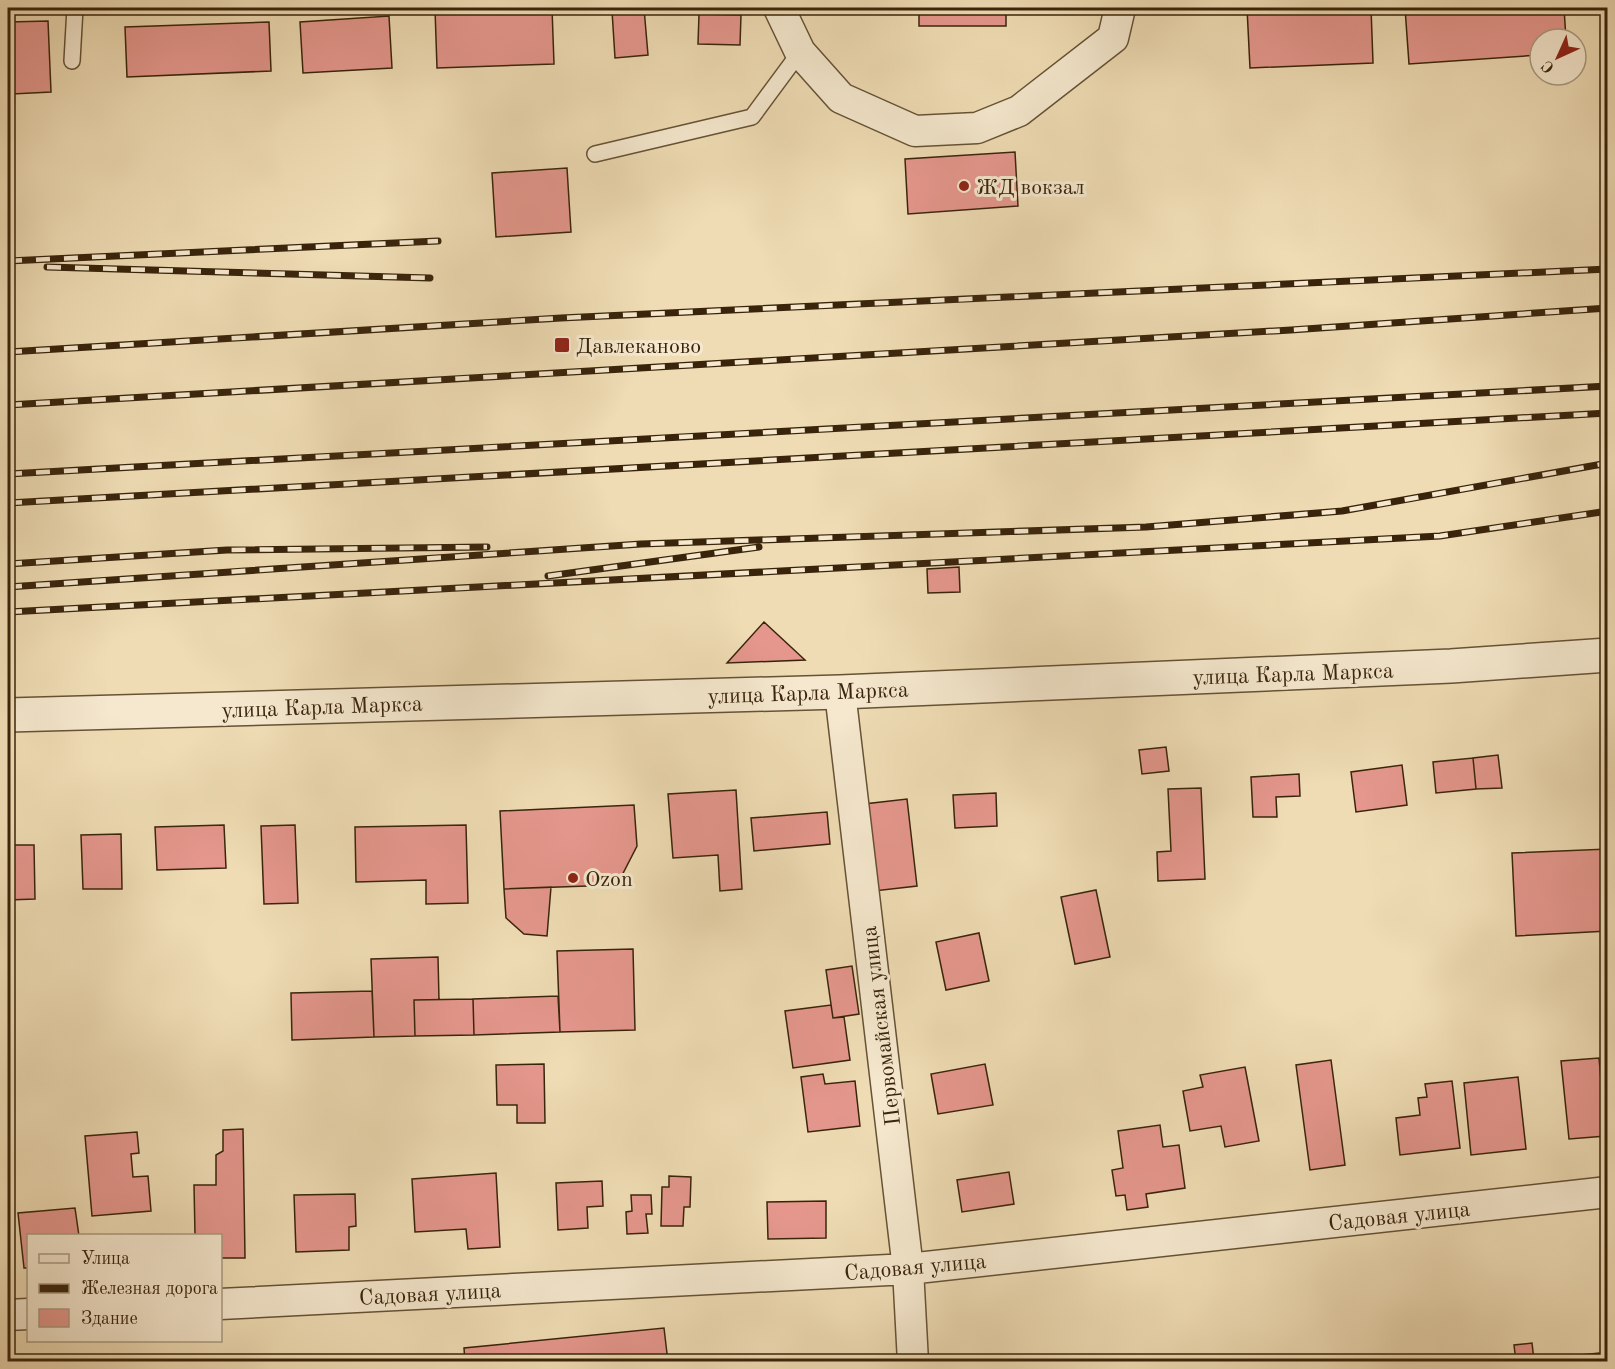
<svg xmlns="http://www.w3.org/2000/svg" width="1615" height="1369" viewBox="0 0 1615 1369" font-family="'Old Standard TT',serif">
  <rect width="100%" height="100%" fill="#efdcb4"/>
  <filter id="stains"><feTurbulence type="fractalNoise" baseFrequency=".00333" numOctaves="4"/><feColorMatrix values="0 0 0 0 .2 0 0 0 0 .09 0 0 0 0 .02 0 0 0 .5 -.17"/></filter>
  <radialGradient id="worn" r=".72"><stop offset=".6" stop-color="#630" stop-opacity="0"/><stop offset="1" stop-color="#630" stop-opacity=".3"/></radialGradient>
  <path fill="#e5978d" stroke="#39240b" stroke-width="1.5" d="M475,8H552L554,64L437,68L435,9Z
    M644,8L648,55L615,58L612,11Z
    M919,8H1006V26H919Z
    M1247,8H1371L1373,63L1250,68Z
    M1405,8H1564L1566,39H1540V55L1409,64Z
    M699,14L741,15L740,45L698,44Z
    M389,16L392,68L303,73L300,22Z
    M48,21L51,92L12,94L9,22Z
    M269,22L271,71L127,77L125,27Z
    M1015,152L1018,206L908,214L905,159Z
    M567,168L571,232L496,237L492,173Z
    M959,567L960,592L928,593L927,569Z
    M764,622L805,660L727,663Z
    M1166,747L1169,771L1142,774L1139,750Z
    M1498,755L1502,788L1476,789L1473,758Z
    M1473,758L1476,789L1436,793L1433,762Z
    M1402,765L1407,805L1356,812L1351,772Z
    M1299,774L1300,796L1276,797L1277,817H1253L1251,777Z
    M1201,788L1205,879L1158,881L1157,852L1171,851L1168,789Z
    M736,790L742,889L720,891L718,855L673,858L668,794Z
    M996,793L997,826L955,828L953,795Z
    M907,799L917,886L874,891L864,804Z
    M634,805L637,846L617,885L504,889L500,811Z
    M827,812L830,844L754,851L751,818Z
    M224,825L226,868L157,870L155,827Z
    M295,825L298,903L264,904L261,826Z
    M466,825L468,903L426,904V880L356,882L355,827Z
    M121,834L122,889H83L81,835Z
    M8,845H34L35,899L8,900Z
    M1608,849V931L1516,936L1512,853Z
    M551,887L547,936L524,934L506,918L504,889Z
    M1096,890L1110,957L1075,964L1061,897Z
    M979,933L989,981L946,990L936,942Z
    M633,949L635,1030L560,1032L557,951Z
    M438,957L439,1000H414L415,1036L374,1037L371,959Z
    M852,966L859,1014L833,1018L826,970Z
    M372,991L374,1037L292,1040L291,993Z
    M558,996L560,1032L474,1035L473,999Z
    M473,999L474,1035L415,1036L414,1000Z
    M831,1005L833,1018L844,1017L850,1060L793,1068L785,1011Z
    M1599,1058L1606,1136L1569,1139L1561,1061Z
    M1331,1060L1345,1165L1310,1170L1296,1065Z
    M544,1064L545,1123H517V1105H497L496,1065Z
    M985,1064L993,1105L938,1114L931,1074Z
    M1245,1067L1259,1141L1225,1147L1221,1126L1190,1131L1183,1091L1203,1087L1200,1075Z
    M823,1074L825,1084L855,1081L860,1126L808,1132L801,1077Z
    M1518,1077L1526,1149L1471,1155L1464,1083Z
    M1452,1081L1460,1148L1400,1155L1396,1118L1420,1115L1418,1098L1427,1097L1425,1084Z
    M1160,1125L1163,1147L1179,1145L1185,1188L1146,1194L1148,1207L1127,1210L1125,1195L1116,1196L1112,1170L1123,1168L1118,1131Z
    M243,1129L245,1258H220V1236L195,1235L194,1185H216V1155L223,1151V1130Z
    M137,1132L139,1153L131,1154L133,1177L148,1176L151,1211L92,1216L85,1136Z
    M1009,1172L1014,1204L962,1212L957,1180Z
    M496,1173L500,1247L468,1249L466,1229L415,1232L412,1179Z
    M669,1176L691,1177L690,1207H684L683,1226H661L662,1187H669Z
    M602,1181L603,1206L587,1207L588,1228L558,1230L556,1183Z
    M355,1194L356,1226L349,1227V1250L296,1252L294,1195Z
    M631,1195H651L652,1214H646L648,1233L627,1234L626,1212L632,1211Z
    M826,1201V1238L768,1239L767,1202Z
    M75,1208L79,1236H28V1268H24L18,1213Z
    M664,1328L668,1362H465L464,1348Z
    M1532,1343L1534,1360L1599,1353L1600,1362H1516L1514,1345Z"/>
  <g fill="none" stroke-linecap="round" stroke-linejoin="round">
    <defs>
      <path id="service" d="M72,61L75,8
        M595,154L752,117L800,52"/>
      <path id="minor" d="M779,8L800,52L841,98L915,131L977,128L1019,111L1113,38L1120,8
        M840,692L908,1269L913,1362
        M220,1304L908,1269L1608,1192
        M8,1315L28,1314"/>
      <path id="tertiary" d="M8,715L840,692L1451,666L1608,655"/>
    </defs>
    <use href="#service" stroke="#665235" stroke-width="18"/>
    <use href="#minor" stroke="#665235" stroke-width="33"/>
    <use href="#tertiary" stroke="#665235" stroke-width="36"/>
    <use href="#service" stroke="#f5e8ce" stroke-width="15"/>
    <use href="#minor" stroke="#f5e8ce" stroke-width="30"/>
    <use href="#tertiary" stroke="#f5e8ce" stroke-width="33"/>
    <defs>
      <path id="rail" d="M8,261L438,241
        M47,267L430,278
        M8,352L561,318L1608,269
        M8,405L1291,330L1608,308
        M8,474L1608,386
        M8,503L1608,413
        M8,564L227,550L487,547
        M548,576L759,547
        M8,587L641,544L1146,527L1342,511L1608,463
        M8,612L1440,536L1608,511"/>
    </defs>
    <use href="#rail" stroke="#39240b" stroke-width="7"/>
    <use href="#rail" stroke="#f5e8ce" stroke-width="4.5" stroke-dasharray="14" stroke-linecap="butt"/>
  </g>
  <g fill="#8f2418" stroke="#f5e8ce" stroke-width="2">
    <circle cx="964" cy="186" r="6"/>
    <rect x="554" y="337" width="16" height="16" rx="3"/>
    <circle cx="573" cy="878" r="6"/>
  </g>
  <g text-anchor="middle" stroke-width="6" stroke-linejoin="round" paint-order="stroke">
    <g font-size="22" fill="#39240b" stroke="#f5e8ce" text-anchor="start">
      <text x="976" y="194">ЖД вокзал</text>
      <text x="576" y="353">Давлеканово</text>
      <text x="585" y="886">Ozon</text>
    </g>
    <g font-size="22" fill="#39240b" stroke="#f5e8ce">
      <text transform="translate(1293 673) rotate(-2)" y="8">улица Карла Маркса</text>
      <text transform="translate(808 692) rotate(-2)" y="8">улица Карла Маркса</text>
      <text transform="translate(322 706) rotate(-2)" y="8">улица Карла Маркса</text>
      <text transform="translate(880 1026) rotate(-97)" y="8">Первомайская улица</text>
      <text transform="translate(1399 1215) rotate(-6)" y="8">Садовая улица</text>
      <text transform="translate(915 1266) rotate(-5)" y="8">Садовая улица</text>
      <text transform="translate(430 1293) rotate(-3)" y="8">Садовая улица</text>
    </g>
  </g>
  <rect width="1615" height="1369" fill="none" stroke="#efdcb4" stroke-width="30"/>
  <rect x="9" y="9" width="1597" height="1351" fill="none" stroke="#39240b" stroke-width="3"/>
  <rect x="15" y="15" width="1585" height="1339" fill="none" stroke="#39240b" stroke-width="1.5"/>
  <rect x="27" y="1234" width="195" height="108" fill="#f5e8ce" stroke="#aa9a80" stroke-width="1.5"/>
  <rect x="39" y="1254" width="30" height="9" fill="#f5e8ce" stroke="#aa9a80" stroke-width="1.5"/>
  <text x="81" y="1264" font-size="18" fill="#39240b">Улица</text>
  <rect x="39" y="1284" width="30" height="9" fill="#39240b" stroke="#aa9a80" stroke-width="1.5"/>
  <text x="81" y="1294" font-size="18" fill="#39240b">Железная дорога</text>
  <rect x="39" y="1309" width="30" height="18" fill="#e5978d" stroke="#aa9a80" stroke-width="1.5"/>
  <text x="81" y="1324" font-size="18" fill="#39240b">Здание</text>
  <g transform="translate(1558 57) rotate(225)"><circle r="28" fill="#f5e8ce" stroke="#aa9a80" stroke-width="1.5"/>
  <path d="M0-4.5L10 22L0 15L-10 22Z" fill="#8f2418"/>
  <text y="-9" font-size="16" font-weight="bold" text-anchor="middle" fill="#39240b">С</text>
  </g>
  <rect width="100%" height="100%" filter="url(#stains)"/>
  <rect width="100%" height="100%" fill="url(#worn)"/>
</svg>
